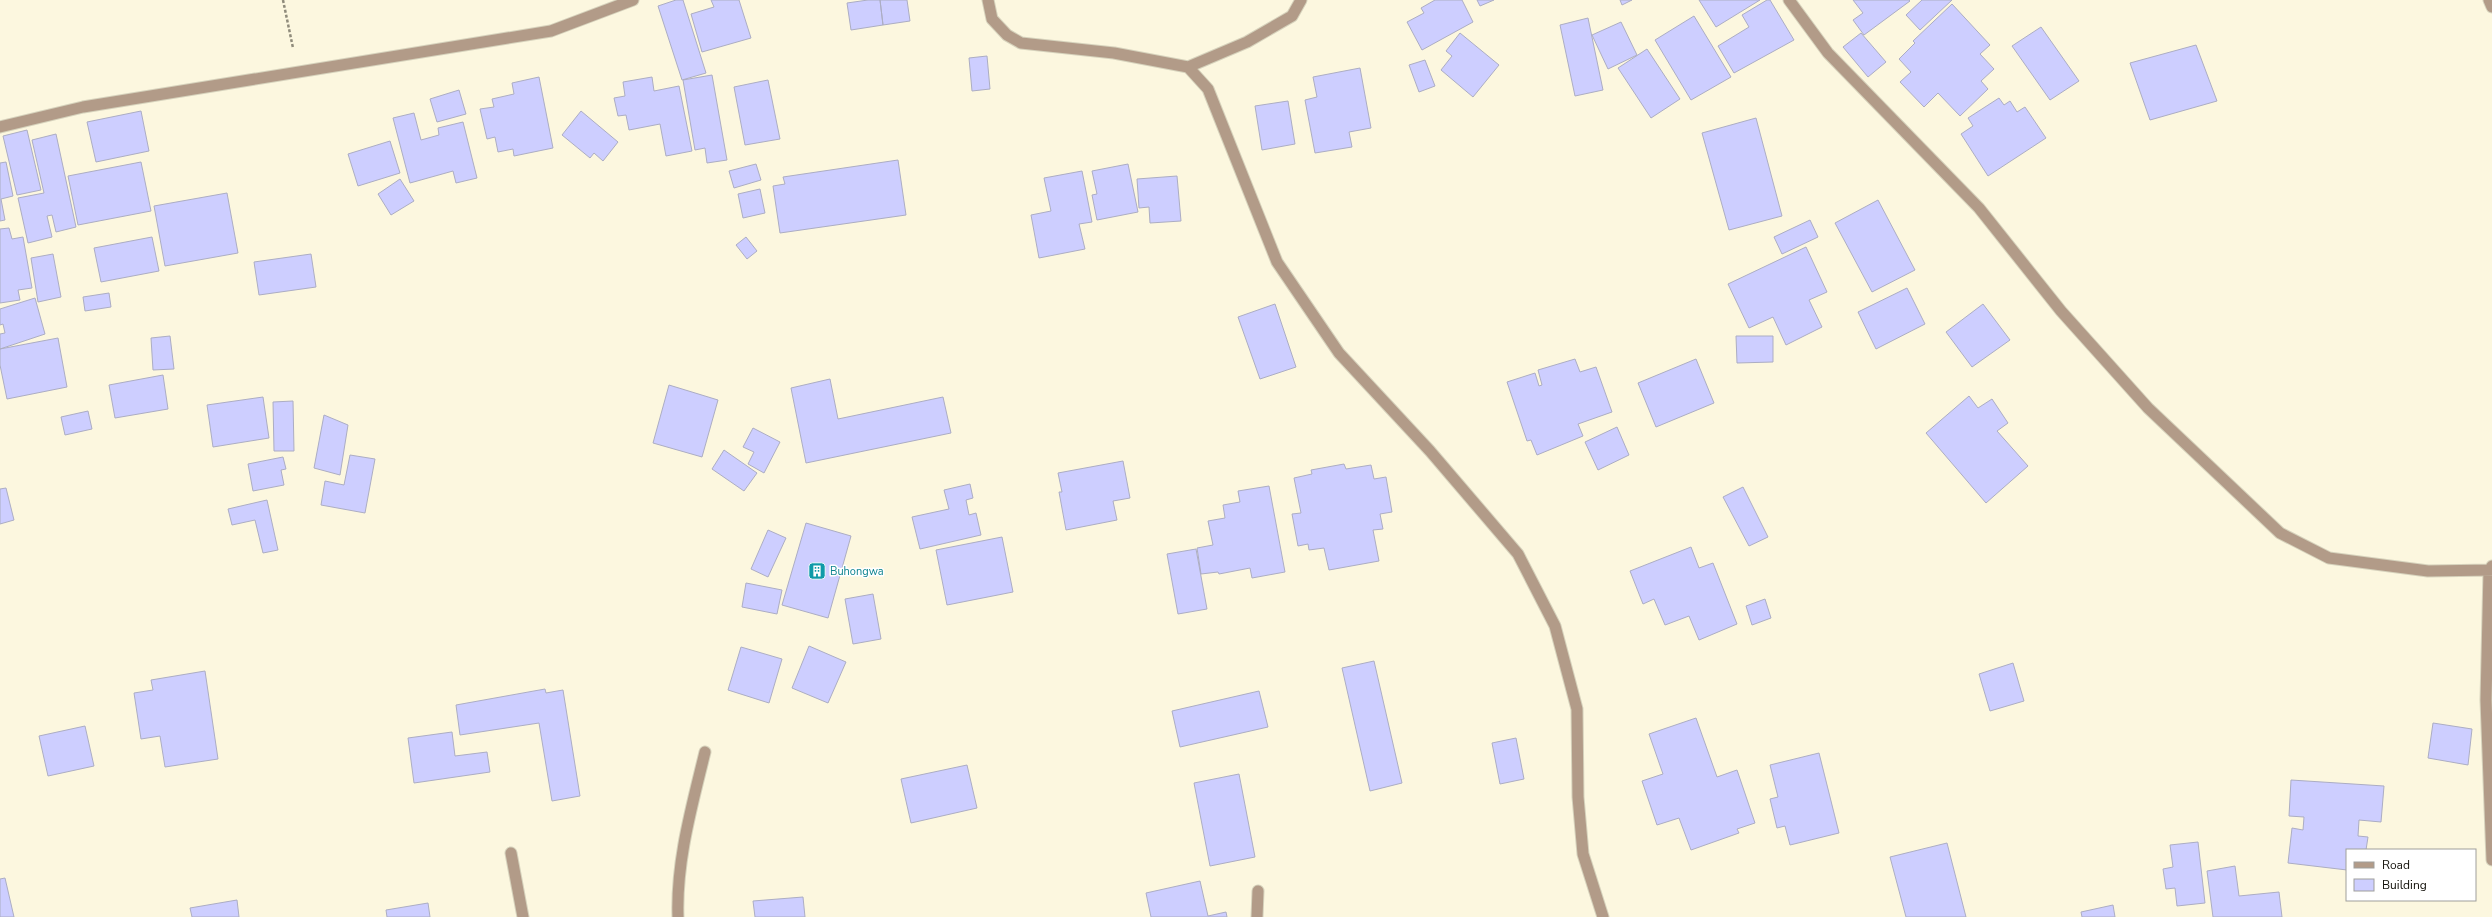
<svg xmlns="http://www.w3.org/2000/svg" width="2492" height="917" viewBox="0 0 2492 917" font-family="'Nunito Sans',sans-serif">
  <rect width="100%" height="100%" fill="#fcf7df"/>
  <path fill="#cdceff" stroke="#acadc3" d="M676,0H683L706,73L682,80L658,6Z
    M711,0H739L751,38L702,52L691,14L714,7Z
    M868,0H880L883,25L851,30L847,3Z
    M880,0H907L910,21L883,25Z
    M1435,0H1462L1473,22L1422,50L1407,22L1424,13L1421,8Z
    M1477,0H1494L1480,6Z
    M1620,0H1632L1622,5Z
    M1699,0H1760L1716,27Z
    M1767,0H1770L1794,40L1734,73L1718,46L1749,27L1742,15Z
    M1853,0H1909L1910,1L1864,35L1853,20L1863,13Z
    M1922,0H1952L1920,30L1906,15Z
    M1952,4L1990,45L1980,54L1994,69L1981,81L1988,89L1960,116L1938,93L1924,107L1900,82L1911,72L1899,59L1915,43L1913,41Z
    M1694,16L1731,77L1691,100L1655,40Z
    M1588,18L1603,90L1575,96L1560,25Z
    M1621,22L1637,55L1608,69L1592,35Z
    M2041,27L2079,81L2050,100L2012,46Z
    M1460,33L1499,65L1473,97L1441,70L1452,56L1446,51Z
    M1861,33L1886,62L1868,77L1843,47Z
    M2196,45L2217,101L2150,120L2130,63Z
    M1647,49L1680,99L1651,118L1618,68Z
    M987,56L990,89L972,91L969,58Z
    M1425,60L1435,86L1419,92L1409,65Z
    M1360,68L1371,128L1349,132L1352,147L1315,153L1305,100L1317,97L1313,77Z
    M712,75L727,160L707,163L705,148L695,150L683,80Z
    M539,77L553,148L514,156L513,149L498,152L495,137L487,139L480,109L494,107L492,99L514,94L512,83Z
    M652,77L654,91L679,86L692,151L666,156L660,124L629,130L626,115L618,116L614,98L625,96L623,82Z
    M768,80L780,139L745,145L734,87Z
    M459,90L466,114L437,122L430,99Z
    M1999,98L2004,105L2010,101L2017,112L2025,107L2046,138L1988,176L1961,134L1973,126L1968,118Z
    M1288,101L1295,144L1262,150L1255,106Z
    M141,111L149,151L96,162L87,122Z
    M581,111L618,142L603,161L594,153L590,158L562,135Z
    M414,113L421,140L439,135L438,128L463,122L477,178L456,183L453,171L410,183L393,118Z
    M1756,118L1782,216L1729,230L1702,133Z
    M27,130L41,190L17,195L3,136Z
    M56,134L76,227L56,232L52,215L47,216L52,237L28,243L18,198L44,193L32,140Z
    M390,141L400,173L358,186L348,154Z
    M898,160L906,215L780,233L773,186L785,184L783,177Z
    M6,162L13,196L1,199L5,220L0,221V163Z
    M141,162L151,211L78,225L68,176Z
    M756,164L761,180L734,188L729,171Z
    M1128,164L1138,212L1097,220L1092,195L1097,194L1092,171Z
    M1082,171L1092,222L1079,224L1085,249L1039,258L1031,215L1051,211L1044,178Z
    M1177,176L1181,221L1150,223L1149,207L1139,208L1137,179Z
    M400,179L414,201L391,215L378,194Z
    M760,189L765,213L743,218L738,194Z
    M227,193L238,253L165,266L154,206Z
    M1878,200L1915,270L1872,292L1835,223Z
    M1810,220L1818,237L1782,254L1774,237Z
    M9,228L12,239L23,237L32,288L18,290L20,300L0,303V229Z
    M152,237L159,271L101,282L94,248Z
    M746,237L757,251L747,259L736,245Z
    M1806,247L1827,292L1809,300L1822,327L1786,345L1773,317L1749,328L1728,284Z
    M53,254L61,297L38,302L31,258Z
    M311,254L316,287L259,295L254,262Z
    M1907,288L1925,324L1876,349L1858,312Z
    M109,293L111,307L85,311L83,297Z
    M35,298L45,334L0,349V334L5,333L3,324L0,325V309Z
    M1275,304L1296,367L1260,379L1238,317Z
    M1983,304L2010,340L1972,367L1946,332Z
    M170,336L174,369L153,370L151,338Z
    M1736,336H1773V362L1737,363Z
    M58,338L67,387L7,399L0,365V349Z
    M1575,359L1580,372L1596,367L1612,412L1578,424L1583,436L1537,455L1531,440L1527,441L1507,382L1535,373L1539,386L1542,385L1538,370Z
    M1696,359L1714,403L1656,427L1638,383Z
    M163,375L168,409L115,418L109,385Z
    M830,379L838,419L943,397L951,433L806,463L791,388Z
    M669,385L718,400L702,457L653,443Z
    M1969,396L1978,408L1992,399L2008,423L1997,431L2028,466L1986,503L1926,433Z
    M263,397L269,438L213,447L207,405Z
    M293,401L294,451H274L273,402Z
    M88,411L92,429L65,435L61,417Z
    M324,415L348,425L340,475L314,468Z
    M1617,427L1629,455L1598,470L1585,442Z
    M753,428L780,442L764,473L748,464L754,452L743,447Z
    M724,450L757,473L744,491L712,469Z
    M350,455L375,459L365,513L321,505L325,481L344,485Z
    M283,457L286,469L281,470L284,485L253,491L248,464Z
    M1123,461L1130,498L1113,501L1117,520L1066,530L1059,492H1062L1058,473Z
    M1344,464L1346,469L1371,465L1374,479L1386,477L1392,512L1380,514L1383,529L1373,530L1379,561L1329,570L1324,548L1309,550L1308,544L1298,546L1292,514L1301,513L1294,478L1312,474L1311,470Z
    M970,484L973,498L966,500L969,515L976,513L981,535L920,549L912,517L949,509L944,490Z
    M1269,486L1285,572L1252,578L1250,568L1219,574L1218,572L1201,574L1197,548L1213,545L1208,521L1225,518L1223,505L1240,502L1238,491Z
    M1743,487L1768,537L1749,546L1723,497Z
    M6,488L14,520L0,524V489Z
    M267,500L278,550L263,553L255,520L232,525L228,509Z
    M806,523L851,536L828,618L782,605Z
    M768,530L786,538L768,577L751,569Z
    M1002,537L1013,592L947,605L936,550Z
    M1691,547L1699,568L1713,563L1737,624L1699,640L1689,616L1665,625L1654,599L1643,604L1630,571Z
    M1196,549L1207,609L1178,614L1167,554Z
    M746,583L782,590L777,614L742,607Z
    M873,594L881,639L853,644L845,599Z
    M1765,599L1771,618L1752,625L1746,606Z
    M809,646L846,662L828,703L792,688Z
    M741,647L782,659L769,703L728,690Z
    M1374,661L1402,783L1370,791L1342,668Z
    M2013,663L2024,701L1990,711L1979,674Z
    M205,671L218,759L165,767L160,736L141,739L134,693L153,690L151,680Z
    M545,689L546,693L563,690L580,796L552,801L539,723L460,735L456,705Z
    M1259,691L1268,727L1180,747L1172,711Z
    M1696,718L1717,777L1737,770L1755,823L1737,829L1739,833L1691,850L1679,818L1657,825L1642,781L1663,774L1649,734Z
    M2433,723L2472,729L2468,765L2428,758Z
    M85,726L94,766L48,776L39,736Z
    M452,732L455,756L487,752L490,772L414,783L408,738Z
    M1516,738L1524,779L1500,784L1492,743Z
    M1819,753L1839,833L1790,845L1785,826L1777,828L1770,799L1778,797L1770,765Z
    M967,765L977,808L911,823L901,779Z
    M1239,774L1255,857L1210,866L1194,783Z
    M2291,780L2384,786L2381,822L2359,820L2358,836L2368,837L2366,850H2347V870L2288,863L2292,828L2303,830L2304,817L2289,816Z
    M2198,842L2205,903L2177,906L2175,888L2166,889L2163,869L2173,867L2170,845Z
    M1947,843L1966,917H1906L1890,857Z
    M2235,866L2239,896L2279,892L2282,917H2213L2207,871Z
    M5,878L14,917H0V879Z
    M1200,881L1208,916L1226,912L1227,917H1151L1146,893Z
    M803,897L805,917H755L753,901Z
    M237,900L239,917H192L190,908Z
    M428,903L430,917H387L386,910Z
    M2113,905L2115,917H2082L2081,912Z"/>
  <g fill="none" stroke-linecap="round" stroke-linejoin="round">
    <defs>
      <path id="minor" d="M988,0L992,19L1007,35L1021,43L1114,53L1188,67L1208,89L1277,262L1339,353L1430,451L1518,554L1555,626L1577,709L1578,797L1583,854L1603,917
        M1789,0L1828,53L1979,208L2061,311L2148,408L2280,533L2329,558L2428,571L2492,570
        M2489,0L2492,7
        M1188,67L1247,42L1292,16L1301,0
        M0,127L83,107L551,31L633,0
        M2492,566L2489,571L2486,700L2492,860
        M511,853L523,917
        M678,917C676,861 692,806 705,752
        M1257,917L1258,891"/>
    </defs>
    <use href="#minor" stroke="#d6d2bc" stroke-width="13"/>
    <path stroke="#8f8b7b" stroke-width="2.5" stroke-dasharray="3 2" stroke-linecap="butt" d="M283,0L293,48"/>
    <use href="#minor" stroke="#b29b88" stroke-width="11"/>
  </g>
  <defs>
    <symbol id="building-square" viewBox="-11 -11 22 22"><rect x="-9" y="-9" width="18" height="18" rx="4" fill="#0f9aa8" stroke="#fff"/><path d="M-4-6H4V6H1V3H-1V6H-4ZM-2.5-4.3h1.7v1.8h-1.7ZM.8-4.3h1.7v1.8H.8ZM-2.5-1h1.7V.8h-1.7ZM.8-1h1.7V.8H.8Z" fill="#fff"/></symbol>
  </defs>
  <g fill-rule="evenodd">
    <use href="#building-square" x="807" y="561" width="20" height="20"/>
  </g>
  <g text-anchor="middle" stroke-width="3" stroke-linejoin="round" paint-order="stroke">
    <g font-size="11" fill="#0d838f" stroke="#fff" text-anchor="start">
      <text x="830" y="575">Buhongwa</text>
    </g>
  </g>
  <rect x="2346" y="849" width="130" height="52" fill="#ffffff" stroke="#9f9f9c"/>
  <rect x="2354" y="862" width="20" height="6" fill="#b29b88" stroke="#9f9f9c"/>
  <text x="2382" y="869" font-size="12" fill="#100e07">Road</text>
  <rect x="2354" y="879" width="20" height="12" fill="#cdceff" stroke="#9f9f9c"/>
  <text x="2382" y="889" font-size="12" fill="#100e07">Building</text>
</svg>
